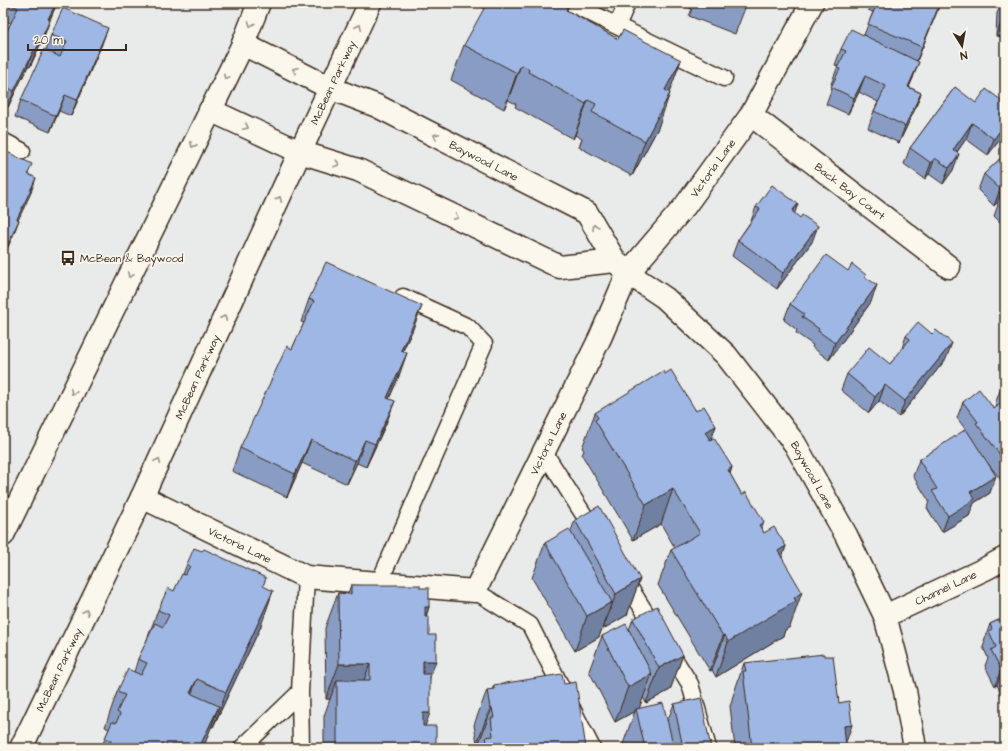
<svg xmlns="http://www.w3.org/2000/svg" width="1008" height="751" viewBox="0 0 1008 751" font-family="'Architects Daughter',sans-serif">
  <rect width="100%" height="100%" fill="#e9eaea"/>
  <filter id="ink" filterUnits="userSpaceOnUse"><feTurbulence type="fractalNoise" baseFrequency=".025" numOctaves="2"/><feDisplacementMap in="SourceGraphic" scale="8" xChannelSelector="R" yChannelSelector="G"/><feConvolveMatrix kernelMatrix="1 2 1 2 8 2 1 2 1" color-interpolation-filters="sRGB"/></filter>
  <g filter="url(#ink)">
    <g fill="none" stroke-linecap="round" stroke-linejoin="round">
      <defs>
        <path id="service" d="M571,3L617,26
          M627,3L617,26L724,78
          M3,141L22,151
          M544,452L596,534
          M623,577L690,684L708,748
          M379,583L484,344L468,327L403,297
          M475,591L530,625L592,748
          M300,692L301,748
          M242,748L300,692L306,577"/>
        <g id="minor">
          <path id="s1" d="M243,44L330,88L377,106L587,213L615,261L628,273L665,298L726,355L795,444L846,535L885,616L905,691L915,748"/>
          <path d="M210,110L300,152L358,170L560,267L615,261"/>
          <path id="s2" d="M751,115L949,267"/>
          <path id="s3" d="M142,497L306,577L475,591L600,338L628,273L685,206L751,115L812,3"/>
          <path id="s4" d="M885,616L985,569L1005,558"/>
        </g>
        <g id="secondary">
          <path d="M3,535L243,44L259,3"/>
          <path id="s5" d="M21,748L142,497L300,152L370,3"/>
        </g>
      </defs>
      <use href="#service" stroke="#3b2a1e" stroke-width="19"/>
      <use href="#minor" stroke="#3b2a1e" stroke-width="25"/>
      <use href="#secondary" stroke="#3b2a1e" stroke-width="25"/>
      <use href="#service" stroke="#fbf7ec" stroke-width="16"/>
      <use href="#minor" stroke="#fbf7ec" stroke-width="22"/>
      <use href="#secondary" stroke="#fbf7ec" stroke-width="22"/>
    </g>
    <path fill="#899dc4" stroke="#3b2a1e" d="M4,3H57L50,20L44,36L30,67L28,66L8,107L3,105V29L7,31L11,23L3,20V7Z
      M569,3L567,11L618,39L681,60L669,92L658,128L632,176L579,147L582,139L575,135L573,139L515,107L516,104L508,100L504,109L451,80L464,45Z
      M676,3H747L735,34L689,16L692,9Z
      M871,3H940L917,61L913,78L909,87L921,93L915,109L899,143L868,128L874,111L878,102L859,92L848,114L826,104L833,85L831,84L838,66L835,65L841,49L864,35L873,12L868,10Z
      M999,3H1005V35L1004,37L996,36L997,13L999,9Z
      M51,35L102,44L71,116L59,111L50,132L15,117L21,100L46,50Z
      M955,87L1005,133L988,155L966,139L957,152L953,170L943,184L929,174L925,179L904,164L910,148Z
      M1005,154V227L994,216L998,205L997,203L994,206L978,190L984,174Z
      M756,207L794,213L812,242L777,289L732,256L738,240L751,221Z
      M848,271L866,277L871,302L829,360L812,347L813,345L796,333L797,330L784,320L790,304Z
      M309,299L413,329L403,351L399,376L389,399L386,424L366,467L357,463L347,484L302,463L287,497L232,471L240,448L292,349L304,323L301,322Z
      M906,336L946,359L899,417L879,401L869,413L841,390L847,374L890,364L901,351Z
      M665,374L696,411L716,426L711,439L732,467L730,474L764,533L786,546L782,558L790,627L785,630L783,636L716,677L712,670L710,671L658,585L671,550L675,548L661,524L633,540L582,455L584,450L582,448L595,413Z
      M1005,385V485L986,461L990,493L974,503L969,516L942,532L927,508L929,501L913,476L919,460L966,430L957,418L963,402L994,409L997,406L995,404L1001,388Z
      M575,520L640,579L627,615L603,629L602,628L599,637L575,651L532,578L545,543L571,531Z
      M187,564L263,587L261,626L213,727H211L203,748H101L109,729L105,727L117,692L134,672L138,659L145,645L158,610L174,591L183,574Z
      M351,585L420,588L429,607L426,617L429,635L430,677L425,726L436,748H324V716L330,699H326L325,628L338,593H348Z
      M1005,617V702L997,685L995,686L985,666L988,658L983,647L985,642L984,641L990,624Z
      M633,619L683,655L670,690L646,703L643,697L639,708L667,722L674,704L711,748H624L623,744L635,711L615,722L589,671L602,636L629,630Z
      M744,663L839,703L846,748H735L730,706L732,701V699Z
      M564,684L586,748H480L479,743H477L474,725L487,690H492L494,685Z"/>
    <path fill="#6f80a0" stroke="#3b2a1e" d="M56,3H57L54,10L42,35L48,19Z
      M940,3L937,12L916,63L922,47Z
      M50,20L44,36L30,67L36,50Z
      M1002,20H1005V35L1004,37L996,36Z
      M108,28L102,44L71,116L77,100Z
      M34,50L28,66L8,107L14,91Z
      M681,60L668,96L665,90Z
      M919,62L913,78L902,103L908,87Z
      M521,65L508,100L504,109L517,73Z
      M865,76L859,92L848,114L854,98Z
      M670,93L658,128L632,176L645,141Z
      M921,93L915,109L899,143L905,126Z
      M65,95L59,111L50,132L56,116Z
      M588,100L575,135L573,139L586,104Z
      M972,123L966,139L947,166L953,150Z
      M1005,124V133L988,155L994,139Z
      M959,154L953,170L943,184L949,168Z
      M935,158L929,174L925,179L931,163Z
      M36,178L30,195L11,235L17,219Z
      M1003,187L997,203L994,206L1000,189Z
      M798,204L792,221V211Z
      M19,220L13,236L3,258V256L4,253Z
      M818,226L812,242L777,289L783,273Z
      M877,285L871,302L829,360L835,343Z
      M422,306L413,329L392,373L401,350Z
      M952,343L946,359L899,417L905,401Z
      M407,353L399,376L379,421L387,398Z
      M885,385L879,401L869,413L875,397Z
      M395,401L386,424L366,467L375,444Z
      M716,426L703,461L705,432Z
      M311,440L302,463L287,497L295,474Z
      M365,440L357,463L347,484L355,461Z
      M732,467L719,502L728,470Z
      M996,476L990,493L974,503L969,516L942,532L948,516L970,492Z
      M673,489L661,524L633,540L646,505Z
      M764,522L752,557L759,525Z
      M786,546L773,581L778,551Z
      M640,579L627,615L603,629L616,594Z
      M273,591L261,626L213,727L226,692Z
      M802,592L790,627L785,630L783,636L716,677L728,642Z
      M612,602L599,637L575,651L587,616Z
      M425,607H429L416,642Z
      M725,635L712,670L710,671L723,636Z
      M683,655L670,690L646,703L659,668Z
      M423,661H436L423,696Z
      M339,664H370L357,699L337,680L330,699H326Z
      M1003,668L997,685L995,686L1001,669Z
      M652,674L639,709H636L635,711L615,722L628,687Z
      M197,679L184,714L190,693Z
      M219,706L206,741L203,748H199Z
      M490,708H492L479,743H477Z
      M423,713H430L417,748Z
      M852,725L844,748V726Z"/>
    <path fill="#9fb7e4" stroke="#3b2a1e" d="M8,3H56L48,19L50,20L36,50H34L14,91L5,86L3,90V29L7,31L18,8Z
      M487,3H569L566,10L618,39L623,30L681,60L665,90L670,93L645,141L592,112L596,104L588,100L586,104L528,72L529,69L521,65L517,73L464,45Z
      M879,3H940L922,47L868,24L876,6H878Z
      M1003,3H1005V20H1002Z
      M63,8L108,28L77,100L65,95L56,116L21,100L44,49L60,57L67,41L51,35Z
      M851,29L919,62L908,87L921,93L905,126L874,111L886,86L865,76L854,98L831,87L840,69L837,68L846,51L841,49Z
      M955,87L976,103L986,89L1005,103V124L994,139L972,123L953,150L959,154L949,168L935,158L931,163L910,148Z
      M3,150L32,164L28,174L36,178L17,219L19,220L4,253L3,252Z
      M1005,154V189L1003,187L1000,189L984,174Z
      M772,185L798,204L792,211L800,218L802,215L818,226L783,273L738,240L760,209L756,207Z
      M1005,194V204L1000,199Z
      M826,255L848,271L852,264L866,275L865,277L877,285L835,343L818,331L819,329L802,317L804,314L790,304Z
      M326,262L422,306L401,350L407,353L387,398L395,401L375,444L365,440L355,461L311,440L295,474L240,448L287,346L292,349L314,301L309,299Z
      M918,322L932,334L936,330L952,343L905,401L885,385L875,397L847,374L869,347L890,364L910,339L906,336Z
      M671,370L696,411L704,406L716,426L705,432L710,440L714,438L732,467L728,470L742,495L746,492L764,522L759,525L764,533L774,527L786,546L778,551L802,592L794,598L796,601L728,642L725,635L723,636L671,550L700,533L673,489L646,505L595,420L598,418L595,413L663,371L665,374Z
      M1005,385V392L1001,388Z
      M979,389L994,409L1005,400V461L976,423L978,422L963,402Z
      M966,429L996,476L970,492L975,499L948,516L932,491L937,489L919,460Z
      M599,506L640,579L616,594L575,520Z
      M569,529L612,602L587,616L545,543Z
      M194,548L202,551L204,549L266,578L263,586L273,591L226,692L197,679L190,693L219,706L199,748H119L110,744L111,741L105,738L112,722L116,723L120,714L117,712L125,695L117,692L128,669L141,675L147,663L138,659L155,623L163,627L169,615L158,610L168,588L174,591L182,574L185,575L190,566L187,564Z
      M351,585H420V588H429V607H425V617H429V635H436V661H423V674H430V713H423V726H436V748H337V680H370V664H339L338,593L351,594Z
      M657,606L683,655L659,668L633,619Z
      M1005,617V672L1003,668L1001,669L991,650L996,647L989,631L992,629L990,624Z
      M626,624L652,674L628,687L602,636Z
      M824,654V656H833L839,703L849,701L852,725L844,726L846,748H752L743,671H746L744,663Z
      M562,674L564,684L576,682L586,748H488L486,737L493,736L491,718H494L492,708H490L487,690L494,689V685Z
      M701,698L711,748H683L674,704Z
      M663,703L674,748H645L636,709Z
      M1004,744H1005V748H1004Z"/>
    <defs><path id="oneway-chevron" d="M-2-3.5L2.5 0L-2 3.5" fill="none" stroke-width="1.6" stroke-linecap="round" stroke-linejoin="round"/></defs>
    <g stroke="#9b9085">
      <use href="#oneway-chevron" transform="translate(251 24) rotate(111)"/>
      <use href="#oneway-chevron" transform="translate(359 27) rotate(-65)"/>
      <use href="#oneway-chevron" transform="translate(295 70) rotate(-154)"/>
      <use href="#oneway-chevron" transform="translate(226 77) rotate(116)"/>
      <use href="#oneway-chevron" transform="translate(246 127) rotate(25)"/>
      <use href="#oneway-chevron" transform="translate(436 136) rotate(-153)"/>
      <use href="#oneway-chevron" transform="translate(193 145) rotate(116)"/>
      <use href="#oneway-chevron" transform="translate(337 164) rotate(18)"/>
      <use href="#oneway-chevron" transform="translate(279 199) rotate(-65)"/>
      <use href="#oneway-chevron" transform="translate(456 217) rotate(25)"/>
      <use href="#oneway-chevron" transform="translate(595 227) rotate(-120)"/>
      <use href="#oneway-chevron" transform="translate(130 275) rotate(116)"/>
      <use href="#oneway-chevron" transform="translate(224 318) rotate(-65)"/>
      <use href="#oneway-chevron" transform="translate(73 392) rotate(116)"/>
      <use href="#oneway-chevron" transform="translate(158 461) rotate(-65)"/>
      <use href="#oneway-chevron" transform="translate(86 612) rotate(-64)"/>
    </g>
  </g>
  <defs>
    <symbol id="bus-bare" viewBox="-9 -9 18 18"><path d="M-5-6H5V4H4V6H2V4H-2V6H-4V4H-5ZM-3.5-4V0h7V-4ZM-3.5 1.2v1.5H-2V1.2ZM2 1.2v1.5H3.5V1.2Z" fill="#3b2a1e" stroke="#fbf7ec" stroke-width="2.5" paint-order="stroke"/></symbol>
  </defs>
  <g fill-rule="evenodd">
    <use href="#bus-bare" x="57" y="247" width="22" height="22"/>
  </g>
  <g text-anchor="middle" stroke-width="3.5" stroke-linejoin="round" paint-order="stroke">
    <g font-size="11" fill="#3b2a1e" stroke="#fbf7ec">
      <text dy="4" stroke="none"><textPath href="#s5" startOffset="735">McBean Parkway</textPath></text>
      <text dy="4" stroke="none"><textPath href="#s1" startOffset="268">Baywood Lane</textPath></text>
      <text dy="4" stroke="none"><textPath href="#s3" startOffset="840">Victoria Lane</textPath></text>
      <text dy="4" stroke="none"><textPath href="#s2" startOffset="125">Back Bay Court</textPath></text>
      <text dy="4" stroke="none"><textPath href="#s5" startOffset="411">McBean Parkway</textPath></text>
      <text dy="4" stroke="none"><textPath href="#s3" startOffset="517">Victoria Lane</textPath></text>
      <text dy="4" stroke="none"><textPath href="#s1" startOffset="733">Baywood Lane</textPath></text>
      <text dy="4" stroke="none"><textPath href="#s3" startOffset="109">Victoria Lane</textPath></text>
      <text dy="4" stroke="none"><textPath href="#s4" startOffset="67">Channel Lane</textPath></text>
      <text dy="4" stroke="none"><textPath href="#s5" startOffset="87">McBean Parkway</textPath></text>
    </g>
    <g font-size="11" fill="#3b2a1e" stroke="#fbf7ec" text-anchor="start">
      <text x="80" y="262">McBean &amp; Baywood</text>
    </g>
  </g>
  <rect width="1008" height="751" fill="none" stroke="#fbf7ec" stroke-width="16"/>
  <rect x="8" y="8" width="992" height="735" fill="none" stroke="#3b2a1e" stroke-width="1.5" filter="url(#ink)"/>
  <g transform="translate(962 46) rotate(169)" stroke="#fbf7ec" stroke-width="3" paint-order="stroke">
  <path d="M0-3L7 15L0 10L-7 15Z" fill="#3b2a1e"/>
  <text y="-6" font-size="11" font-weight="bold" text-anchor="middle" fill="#3b2a1e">N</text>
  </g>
  <path d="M28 44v6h98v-6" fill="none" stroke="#3b2a1e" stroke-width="2"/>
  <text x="34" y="44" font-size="12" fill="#3b2a1e" stroke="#fbf7ec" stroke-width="3" paint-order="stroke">20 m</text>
</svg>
